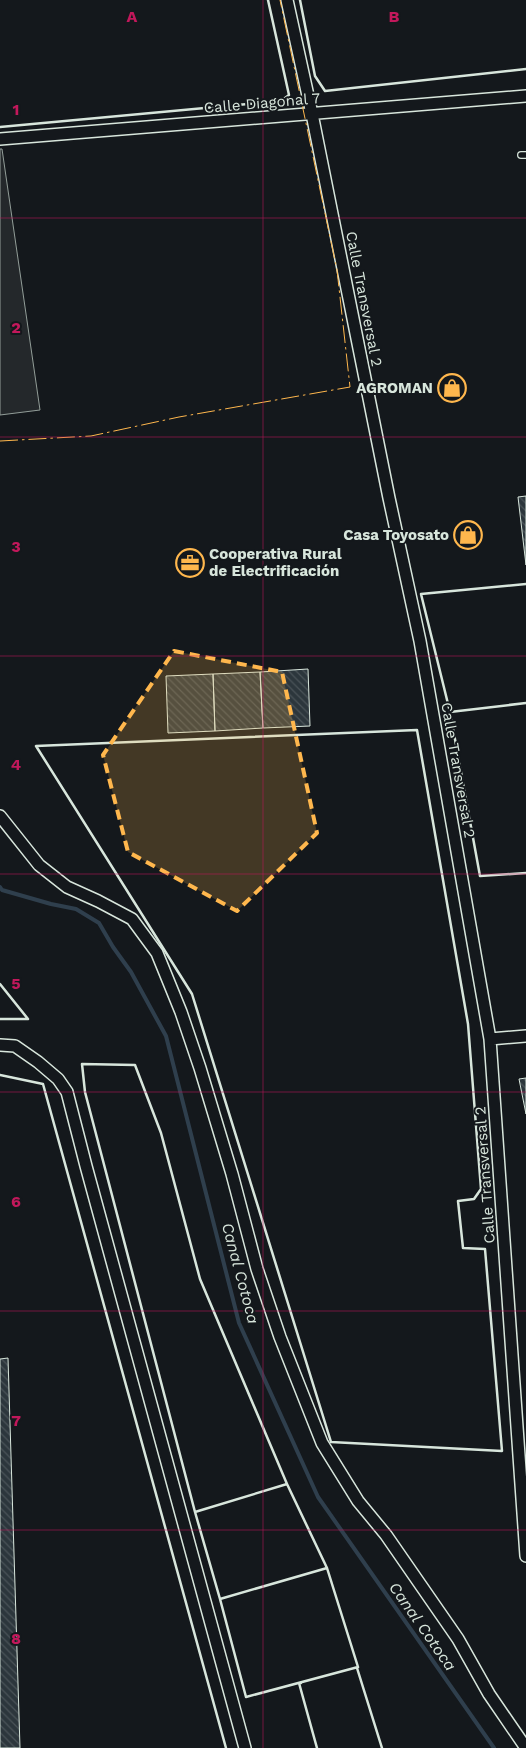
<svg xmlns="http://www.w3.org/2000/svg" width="526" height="1748" viewBox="0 0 526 1748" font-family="'Work Sans',sans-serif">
  <defs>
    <pattern id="building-back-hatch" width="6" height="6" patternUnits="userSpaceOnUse" patternTransform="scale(1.25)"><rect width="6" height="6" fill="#2c363c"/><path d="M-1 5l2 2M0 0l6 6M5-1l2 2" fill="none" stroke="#4a5358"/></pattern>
  </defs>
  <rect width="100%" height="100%" fill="#14181c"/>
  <path fill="#24282b" stroke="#939e99" d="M0,149H2L40,410L0,415Z"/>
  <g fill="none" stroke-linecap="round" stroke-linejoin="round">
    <path stroke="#2f3f4d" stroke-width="4" d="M0,887L2,890L51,904L76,909L99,923L113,947L131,972L166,1036L239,1323L318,1497L494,1748"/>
  </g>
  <path fill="url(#building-back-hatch)" stroke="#d8e6dc" d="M526,496V565L518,497Z
    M308,669L310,726L263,728L260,672Z
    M260,672L263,728L215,731L213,674Z
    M213,674L215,731L168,733L166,676Z
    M526,1078V1114L519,1079Z
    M8,1358L20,1748H0V1359Z"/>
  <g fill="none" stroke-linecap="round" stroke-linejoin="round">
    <defs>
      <path id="lane" d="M521,155H526"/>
      <path id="street" d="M287,0L312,114L389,498L420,641L490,1039L526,1556
        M0,139L526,96
        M0,816L39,865L67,887L98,901L132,919L157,953L181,1012L200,1068L232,1174L257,1269L280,1337L322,1443L358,1501L386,1535L458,1639L489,1694L526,1748
        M490,1039L526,1036
        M0,1045L15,1046L38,1062L58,1079L67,1092L86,1166L245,1748"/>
    </defs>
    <use href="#lane" stroke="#d8e6dc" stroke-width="8"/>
    <use href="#street" stroke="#d8e6dc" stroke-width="14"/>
    <use href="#lane" stroke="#14181c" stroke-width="5.5"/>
    <use href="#street" stroke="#14181c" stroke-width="11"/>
    <path stroke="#d8e6dc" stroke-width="2.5" d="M300,0L315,76L325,91L526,69
      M0,127L281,101L289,95L268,0
      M526,584L421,594L450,712L526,703
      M451,712H450L480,876L526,873
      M417,730L468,1024L481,1189L474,1199L458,1201L463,1248L485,1249L502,1451L331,1442L192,994L36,746Z
      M0,984L28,1019H0
      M82,1064L135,1065L161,1133L200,1279L287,1484L195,1512L85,1092Z
      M0,1075L43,1084L226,1748
      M287,1484L327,1568L220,1599L195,1512Z
      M327,1568L358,1667L246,1697L220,1599Z
      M357,1668L382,1748
      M301,1683H299L317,1748"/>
    <path stroke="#ffb74d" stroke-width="1" stroke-dasharray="18 4 2.5 4" stroke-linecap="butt" d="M0,441L91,436L179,417L350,387L337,270L280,0"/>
  </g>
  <path fill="#ffb74d" fill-opacity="0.2" stroke="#ffb74d" stroke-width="4" stroke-dasharray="10 6" stroke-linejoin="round" d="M174,651L282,672L317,833L237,911L128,852L103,755Z"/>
  <path fill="none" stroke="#c2185b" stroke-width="1" stroke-opacity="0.55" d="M263,0V1748M0,218H526M0,437H526M0,656H526M0,874H526M0,1092H526M0,1311H526M0,1530H526"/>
  <defs>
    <symbol id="shop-ring" viewBox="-11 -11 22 22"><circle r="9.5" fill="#14181c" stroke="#ffb74d" stroke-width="1.5"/><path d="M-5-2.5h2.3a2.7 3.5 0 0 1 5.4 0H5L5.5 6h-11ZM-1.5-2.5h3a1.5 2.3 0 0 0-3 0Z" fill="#ffb74d"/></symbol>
    <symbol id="office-ring" viewBox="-11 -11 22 22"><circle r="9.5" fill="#14181c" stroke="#ffb74d" stroke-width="1.5"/><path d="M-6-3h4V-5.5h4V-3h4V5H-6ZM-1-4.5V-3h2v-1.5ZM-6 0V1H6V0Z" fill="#ffb74d"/></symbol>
  </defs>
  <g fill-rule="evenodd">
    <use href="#shop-ring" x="436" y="372" width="32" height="32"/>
    <use href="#shop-ring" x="452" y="519" width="32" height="32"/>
    <use href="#office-ring" x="174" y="547" width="32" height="32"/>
  </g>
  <g text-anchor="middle" stroke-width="4" stroke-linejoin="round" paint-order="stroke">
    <g font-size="15" fill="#d8e6dc" stroke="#14181c">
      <text transform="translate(262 103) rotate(-5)" y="5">Calle Diagonal 7</text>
      <text transform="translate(364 299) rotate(79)" y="5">Calle Transversal 2</text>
      <text transform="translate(458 770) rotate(80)" y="5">Calle Transversal 2</text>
      <text transform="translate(485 1175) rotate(-94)" y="5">Calle Transversal 2</text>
    </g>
    <g font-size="15" font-weight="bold" fill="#d8e6dc" stroke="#14181c" text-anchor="end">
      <text x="433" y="393">AGROMAN</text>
      <text x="449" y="540">Casa Toyosato</text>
      <text x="209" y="559" text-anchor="start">Cooperativa Rural<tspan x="209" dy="17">de Electrificación</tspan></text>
    </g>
    <g font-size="16" font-style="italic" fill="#d8e6dc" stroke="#14181c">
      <text transform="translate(241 1273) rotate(75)" y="6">Canal Cotoca</text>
      <text transform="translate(423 1626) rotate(55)" y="6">Canal Cotoca</text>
    </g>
  </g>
  <g font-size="16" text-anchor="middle" font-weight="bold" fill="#c2185b" stroke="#14181c" stroke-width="4" stroke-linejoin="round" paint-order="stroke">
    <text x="132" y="22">A</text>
    <text x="394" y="22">B</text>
    <text x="16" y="115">1</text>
    <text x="16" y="333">2</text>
    <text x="16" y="552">3</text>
    <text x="16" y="770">4</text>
    <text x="16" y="989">5</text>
    <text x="16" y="1207">6</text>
    <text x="16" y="1426">7</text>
    <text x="16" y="1644">8</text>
  </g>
</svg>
